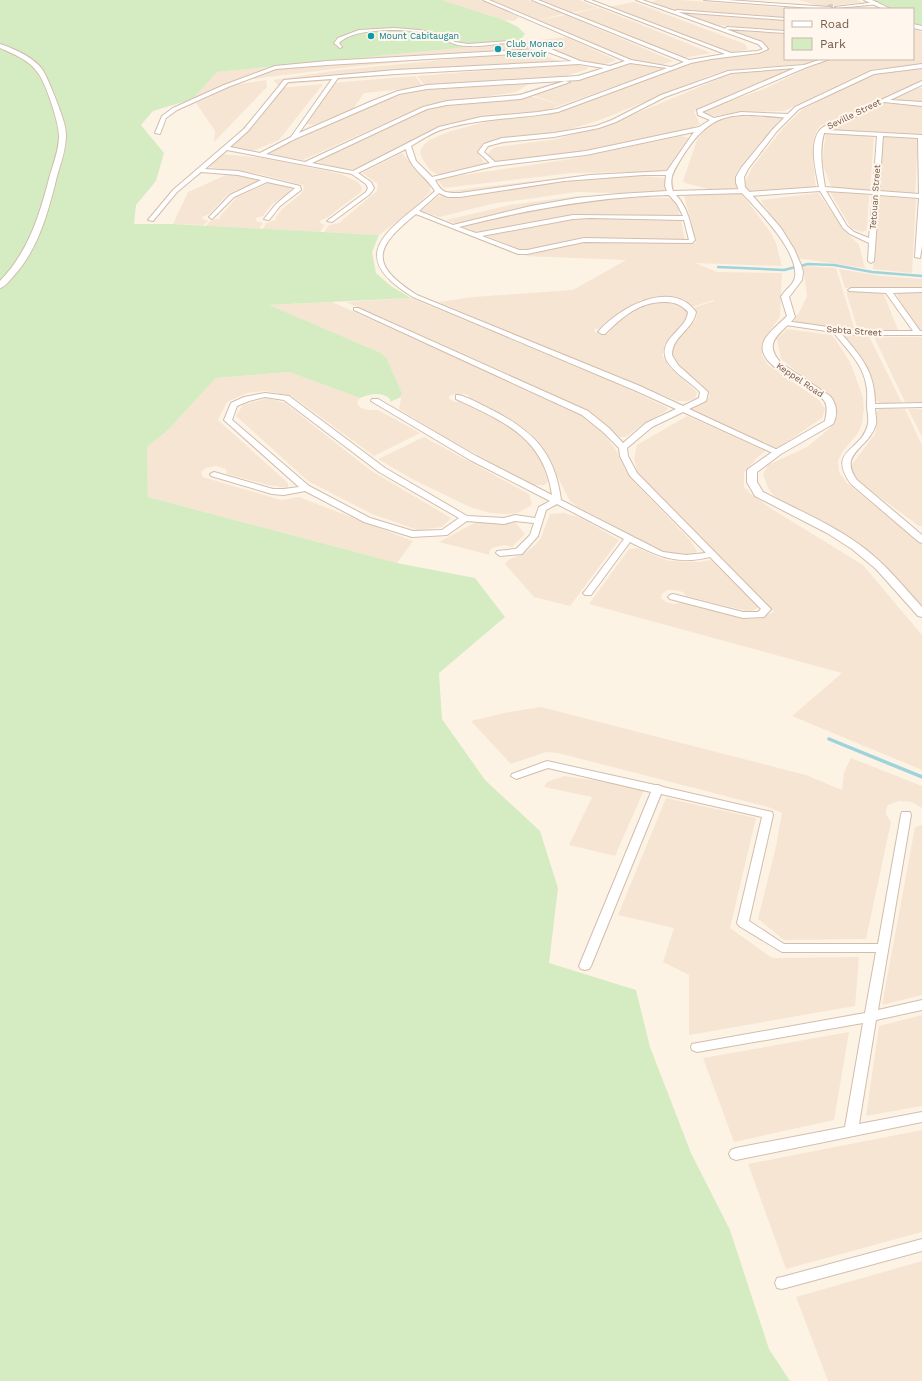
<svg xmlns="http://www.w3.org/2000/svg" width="922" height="1381" viewBox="0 0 922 1381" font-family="'Work Sans',sans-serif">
  <rect width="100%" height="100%" fill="#fdf3e5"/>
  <path fill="#f6e5d3" d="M442,0H480L519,17L514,21L504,20Z
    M491,0H528L564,14L536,20Z
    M538,0H579L598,8L570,13Z
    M656,0H680L804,9H785V18L667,9L653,4L652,2Z
    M799,0H856L862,2L822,7Z
    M634,2L745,44L748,49L741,51L726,53L608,7Z
    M600,8L711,53L683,58L571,14Z
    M679,13L785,20V31L712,25Z
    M566,15L671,60L674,61L658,66L628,60L537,20Z
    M723,29L785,34V59H824L804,64L727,70L711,75L600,120L547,136L490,146L479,154L483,161L490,165L443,175L436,174L430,170L423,160L420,153L422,147L429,140L451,131L486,122L551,113L689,63L713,58L753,54L762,48L758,44Z
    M913,29L922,32V65L874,69L859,75L784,111L739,112L716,116L702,113V112L707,109L764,89L816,64L839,59H913Z
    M566,37L616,60L601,66L568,61L524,42Z
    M519,42L532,49L360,66L267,77L225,84L193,99L217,72Z
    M535,51L557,61L278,85L273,80L339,70Z
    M622,61L665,68L562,105L523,92Z
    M567,64L587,67L588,69L562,77L426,87L417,76Z
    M785,68L792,69L746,92L699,108L694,112L700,124L691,128L571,154L496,162L488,154L491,150L496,147L557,139L623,119L735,72Z
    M922,68V81L820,126L817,130L814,139L813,161L816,188L753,192L746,189L745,182L753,166L784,127L803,109L850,85L878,73Z
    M415,76L424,87L364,93L353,109L313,125L306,124L305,123L331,83Z
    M266,80L267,87L214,142L215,131L196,103L234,85Z
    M525,83L529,84L516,92L423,106L303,160L271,154L270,152L381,101L415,90Z
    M323,84L279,140L253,151L225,148L278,88Z
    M918,88H922V103L892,100Z
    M521,93L561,105L545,111L477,120L454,126L418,138L355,169L342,168L319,163L318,160L422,110L439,106Z
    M885,103L922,105V135L823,130Z
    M754,116L782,118L739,168L735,176L737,191L708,189L685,183L683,181L697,140L706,128L720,120L734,117Z
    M826,132L874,135L870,192L832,189L822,163Z
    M881,135L918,137L915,196L877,193Z
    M681,136L689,138L674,176L629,172L572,173L444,188L437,179L571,159Z
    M402,153L415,168L430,180V192L408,213L379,235L324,232L329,225L339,223L377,191L378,184L362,173Z
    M220,154L263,158L341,174L358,182L362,187L361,192L328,217L320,221V223L325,225L320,232L263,229L266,223L276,220V217L282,209L301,194L304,189L303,185L259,174L208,167Z
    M232,174L259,180L228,194L209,214L202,217L203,219L208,221L204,225L173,224L188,192L226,175Z
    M634,175L673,179L674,195L577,192L491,204L440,217L421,211L437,197L448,191L575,176Z
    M271,182L289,187L291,189L289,193L272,204L263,216L256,218V221L263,223L259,229L206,226L210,221L220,218V216L237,197Z
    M830,192L869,195L867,230L862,232L851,228Z
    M818,193L846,232L859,245L865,268L797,258L785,236L761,201L762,200Z
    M689,194H742L771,233L776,243L782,266L695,263L717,272L782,273L780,317L764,339L762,346V356L768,365L819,400L825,409L822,418L776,449L689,409L710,396L701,384L677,365L671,351L681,336L696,319L697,314L693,308L714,301L713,300L692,307L681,302L658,299L640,300L622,311L604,328L595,329L594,331L599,335L608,334L610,332L608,329L634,309L656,301L672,302L684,307L689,312L686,321L665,344L662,355L669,367L697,392L695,398L688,401H677L438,302L473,297L573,290L626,260L524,256L578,242L696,243L684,195Z
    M578,196L676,198L680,217L576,215L479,233L446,220L510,205Z
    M877,196L916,199L912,273L873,269Z
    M581,218L681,220L685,240L579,238L523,251L487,236Z
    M803,266L836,268L855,330H838L795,324L794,318L799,313L807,296Z
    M839,269L881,276L922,279V289L845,288Z
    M846,292H883L898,330H858Z
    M896,293H922V332H916Z
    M411,298L613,382L668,408L666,411L640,426L626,437H618L597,417L584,409L346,302Z
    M332,302L573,410L582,416L603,433L616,450L624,467L635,483L690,540L697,551L693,556L666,553L579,508L570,501L545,453L530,433L522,427L470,399L468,395L465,394H454L449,396V399L455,402H463L475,408L515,430L525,438L539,456L548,481L545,485H533L445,437L399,409L402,393L386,357L379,352L268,305Z
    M787,329L831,335L835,339L850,362L863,397L864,409L862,424L858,433L843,451L838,461L839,472L847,483L922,545V612L881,563L826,526L774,496L768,488L763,474L768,465L807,447L830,428L834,420L831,399L781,359L777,339Z
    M847,336H869L902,403H880L876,401L870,382L844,337Z
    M874,337H922V402H905Z
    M289,372L360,398L357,403L361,408L369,410H378L420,433L374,456L292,396L265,391L247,393L227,402L218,420L288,483V488L268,485L227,474L226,469L216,466L206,468L201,472L203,477L281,500L299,497L413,541L397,563L148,497L147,447L167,431L216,378Z
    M268,398L285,403L370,470L451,518L442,527L418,530L372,514L308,481L236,416L243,405Z
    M879,409H905L922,445V526H919L874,493L858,480L850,467L875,434L877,423L876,413Z
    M908,409H922V437Z
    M687,416L766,450L756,459L744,473V487L750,493L772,509L863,565L922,635V770L792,716L842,673L589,604L629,549L638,548L653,555L669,561L700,562L711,560L759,607L750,612L686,596L683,592L675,590H667L662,594L661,598L666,602L674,604L683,602L746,619L759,618L774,612L638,474L634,459L637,445Z
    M424,437L529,494L532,505L518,513L506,514L491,513L472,508L412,479L378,459Z
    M564,513L581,518L619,540L570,606L534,597L505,564L508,560L525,553L536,544L541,538L550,514Z
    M478,521L516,523L525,534L512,547L504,545L492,548L489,552L490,555L439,542Z
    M541,707L806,775L842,790L844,772L851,758L922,786V808L912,802L899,801L888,805L886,809V814L891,822L866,939L784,940L758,919L776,846L782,813L768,807L558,753L546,752L511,764L471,721L509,712Z
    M564,776L599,781L644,790L615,856L569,845L592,797L544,787L547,782Z
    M666,798L756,818L730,928L772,958L859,957L855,1006L689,1035V975L663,962L674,928L618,915Z
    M922,825V995L882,1005L915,827Z
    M922,1015V1106L866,1116L879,1026Z
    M849,1032L834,1120L734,1142L703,1058Z
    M922,1130V1232L786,1269L748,1164Z
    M922,1261V1381H828L796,1297Z"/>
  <path fill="#d5ecc3" d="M0,0H442L504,20L518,27L525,34L519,42L217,72L193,99L153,111L141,125L164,153L156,181L136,205L134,224H173L379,235L372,252L376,273L391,286L411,298L269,305L379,352L386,357L402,393L401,397L390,402V399C382,391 369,394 360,398L289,372L216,378L167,431L147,447L148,497L397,563L475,578L505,617L439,673L442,719L485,780L540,831L558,888L549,963L636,990L650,1047L691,1153L730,1230L769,1349L790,1381H0Z
    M872,0H922V26L913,23V9H893L886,5Z"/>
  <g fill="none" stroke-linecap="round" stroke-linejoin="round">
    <path stroke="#9ed3db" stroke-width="2.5" d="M718,267L784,270L808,264L834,265L872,272L922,276"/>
    <path stroke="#9ed3db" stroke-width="3.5" d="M829,739L922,777"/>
    <path stroke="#dcccbe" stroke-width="5" stroke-dasharray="5 2.5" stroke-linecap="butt" d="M828,7L835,6"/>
    <defs>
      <path id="minor" d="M483,0H489L631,60L671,67L684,62L532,0H538L689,60L725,54L585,0H591L731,53L758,51L763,49L758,44L636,0H642L675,11L677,10L785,18V20L678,12L762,42L768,49L759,53L711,59L691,63L558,112C520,119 481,118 444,129C433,132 421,140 411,146L416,161L432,177L490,163L478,152L484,144L502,138L554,133L596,126L612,120L661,95L728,71L804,65L822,59H830L807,67L702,112L714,118L741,112L788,114L791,116L788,118C735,113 713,108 682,157C675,169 668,177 673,191L745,189L748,191L745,193L676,195C688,208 690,223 695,240L692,243L584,242L527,254H518L416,214C375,247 368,264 417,295L640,386L683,406L699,398L700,392C685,376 648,361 673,335C680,327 687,322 688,312C683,306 675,302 666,302C640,301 622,317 605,334H602L598,332C618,308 672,278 696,312C693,330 672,336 672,355L678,365L708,392L706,401L689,409L782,452L778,454H775L683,412L652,427L627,448L628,456L637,473L769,607L771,609L764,617L743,618L670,599L668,597L670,595L673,594L743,612H758L761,609L710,557C676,565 660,557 630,542L591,595H585L583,593L585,591L624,539L557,504L546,510L538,536L522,554L500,556L496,553L497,551L516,549L530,535L534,523L515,521L504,524L467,521L447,535L412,537L364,522L305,491L284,495L272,494L211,476L210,474L214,472L273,489H284L299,487L224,420L231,403L244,397L265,393L289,396L385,468L467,516L504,518L515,515L535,518L539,507L550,501L470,460L371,401L372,399H378L476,456L552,495C544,437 503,421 456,399V395H459C470,398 480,404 490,409C532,430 555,452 561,500L663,552L686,555L706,553L630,476L620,456L619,448L603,432L582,415L354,310V308H358L588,411L609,428L623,443L646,423L676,409L634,390L413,297C340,253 394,228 435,191C425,175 409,168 406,149L358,173L371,182L374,188L370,194L332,222L327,221L366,192L368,188L366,184L352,174L227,150L205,169L238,171L300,186L301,190L280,206L269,220L264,219L276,204L295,188L267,182L234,197L212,219L209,217L210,216L230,195L261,180L238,175L201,172L177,192L153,221L148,220L173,190L244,129L284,80L396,70L572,61L548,52L327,65L276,69L228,87L177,110L166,118L160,134L155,133L162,116L173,108L224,85L275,66L327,61L538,49C529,47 520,44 511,43C497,43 483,47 468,46C454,46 449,41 437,36C415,28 356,26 339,43L342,47L340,48L334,43L338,38L359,30L394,28L419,30L439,34L455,42L468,44L511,41L551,49L580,61L610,66L625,61ZM630,63L667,68L557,109L538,112L481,117L439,127L353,171L312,163L427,109L447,105L521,99L570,82L565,81L520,95L447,101L423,107L305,162L266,154L295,139L399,94L427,89L579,80ZM579,64L604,68L578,76L427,85L398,91L372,101L299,133L338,78L396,74ZM795,68L697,110L698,115L710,120L699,127L586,151L495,162L484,152L488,146L503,142L554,137L599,128L616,122L665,97L731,73ZM332,79L291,137L260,153L230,147L248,131L288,82ZM694,132L667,171L590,175L460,193C445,193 442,193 435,180L494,166L586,155ZM643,175H666L665,186L667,191L619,194L577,198L531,206L453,225L419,211L439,193L448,197H460L564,181ZM669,195L677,204L683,216L573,215L476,233L459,227C530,209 597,197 669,195ZM590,218L684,220L689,240L584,238L527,250H519L482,236L573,219ZM265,397L284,400L379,472L459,518L442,530L413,531L370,518L309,486L232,420L237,406L249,401Z
        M704,0H727L830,7L832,8L824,9Z
        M877,2L879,4L837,8L835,7Z
        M727,27L785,31V33L725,29Z
        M922,81V85L890,100L922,102V106L884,102L828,130L922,135V246L920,258L915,257L919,198L879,195L874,261L871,263L868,261L869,243L850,234L843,228L820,191L748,196L745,194L748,192L819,187C816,171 809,146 819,131C821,128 825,126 827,125ZM824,133L877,136L873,191L825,187C822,169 819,151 824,133ZM883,136L918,138L919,194L879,191ZM826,191L873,194L869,238L854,232L847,226Z
        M851,288H922V292L893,293L920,331H922V335H856L841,333C861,357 875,371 875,404L922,403V407L875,408C875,413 877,419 876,424C870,448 837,453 857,480L922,535V543L919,542L851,484C826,449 862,452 868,424C869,418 867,411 867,405C867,398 868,391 866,384C863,364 845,347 833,332L786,325L782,323L786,321L856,331H913L886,293L849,291L848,290Z
        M547,761L655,785H658L663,787L772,812L773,815L749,921L784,944H878L901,815L902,812H910L911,815L878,1010L922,1000V1010L876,1020L859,1124L922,1112V1122L736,1160L731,1158L729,1154L731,1150L736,1148L845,1127L863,1023L697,1052L692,1050L691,1047L692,1044L865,1013L876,952H782L739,926L737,923L762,817L661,794L591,966L589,969L585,970L581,969L579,966L651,792L548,768L516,779L511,776L512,774Z
        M922,1239V1251L782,1289L777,1288L775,1283L777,1278L782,1277Z"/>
      <path id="tertiary" d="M864,0H872L891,9H883Z
        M913,24L922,26V30L913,28Z
        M0,44C15,49 38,59 45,74C50,84 54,95 58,105C61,114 66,125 66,135C66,149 61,163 57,176C48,213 38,251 11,279C8,282 5,287 0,288V281C29,251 40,214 50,175C54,162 59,149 59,136C59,123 46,83 38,73C30,60 13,54 0,48Z
        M922,64V68L874,74L799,109L777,131L748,169L744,177L745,187L781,228L794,249L801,265L803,272L802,280L789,297L795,317C782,334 761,341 781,363L830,396C837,404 838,415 833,424L781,454L757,472V482L763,492C795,509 830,523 860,545C884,562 902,585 922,607V617L918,616L876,569L852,549L827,533L755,496L747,482V471L748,469L775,450L825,421C826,415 828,408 825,402C816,385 749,368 765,339C770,331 780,323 787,316L781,297C784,290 794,285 795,277C799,251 756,208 739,190L736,183V177L741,168L773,129L795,107L871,71Z"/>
    </defs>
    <use href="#minor" stroke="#d2bdad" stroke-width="2"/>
    <use href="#tertiary" stroke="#d2bdad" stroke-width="2"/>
    <use href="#minor" fill="#fff" fill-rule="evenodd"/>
    <use href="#tertiary" fill="#fff" fill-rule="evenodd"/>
  </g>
  <g fill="#0f9aa8" stroke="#fff7ed" stroke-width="1.5">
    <circle cx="371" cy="36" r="4"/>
    <circle cx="498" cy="49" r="4"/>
  </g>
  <g text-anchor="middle" stroke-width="4" stroke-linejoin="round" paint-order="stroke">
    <g font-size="9" fill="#0d838f" stroke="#fff7ed" text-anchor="start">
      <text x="379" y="39">Mount Cabitaugan</text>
      <text x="506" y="47">Club Monaco<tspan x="506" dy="10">Reservoir</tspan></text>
    </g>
    <g font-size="9" fill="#785849" stroke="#fff7ed">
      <text transform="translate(854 114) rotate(-26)" y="3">Seville Street</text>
      <text transform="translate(875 197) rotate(-86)" y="3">Tetouan Street</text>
      <text transform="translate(854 331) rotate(4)" y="3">Sebta Street</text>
      <text transform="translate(800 380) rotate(34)" y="3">Keppel Road</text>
    </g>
  </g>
  <rect x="784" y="8" width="130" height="52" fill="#fff7ed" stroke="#c9b7ab"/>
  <rect x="792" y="21" width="20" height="6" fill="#ffffff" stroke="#c9b7ab"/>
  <text x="820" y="28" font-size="12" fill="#785849">Road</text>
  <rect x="792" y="38" width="20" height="12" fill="#d5ecc3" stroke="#c9b7ab"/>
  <text x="820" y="48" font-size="12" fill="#785849">Park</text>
</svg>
